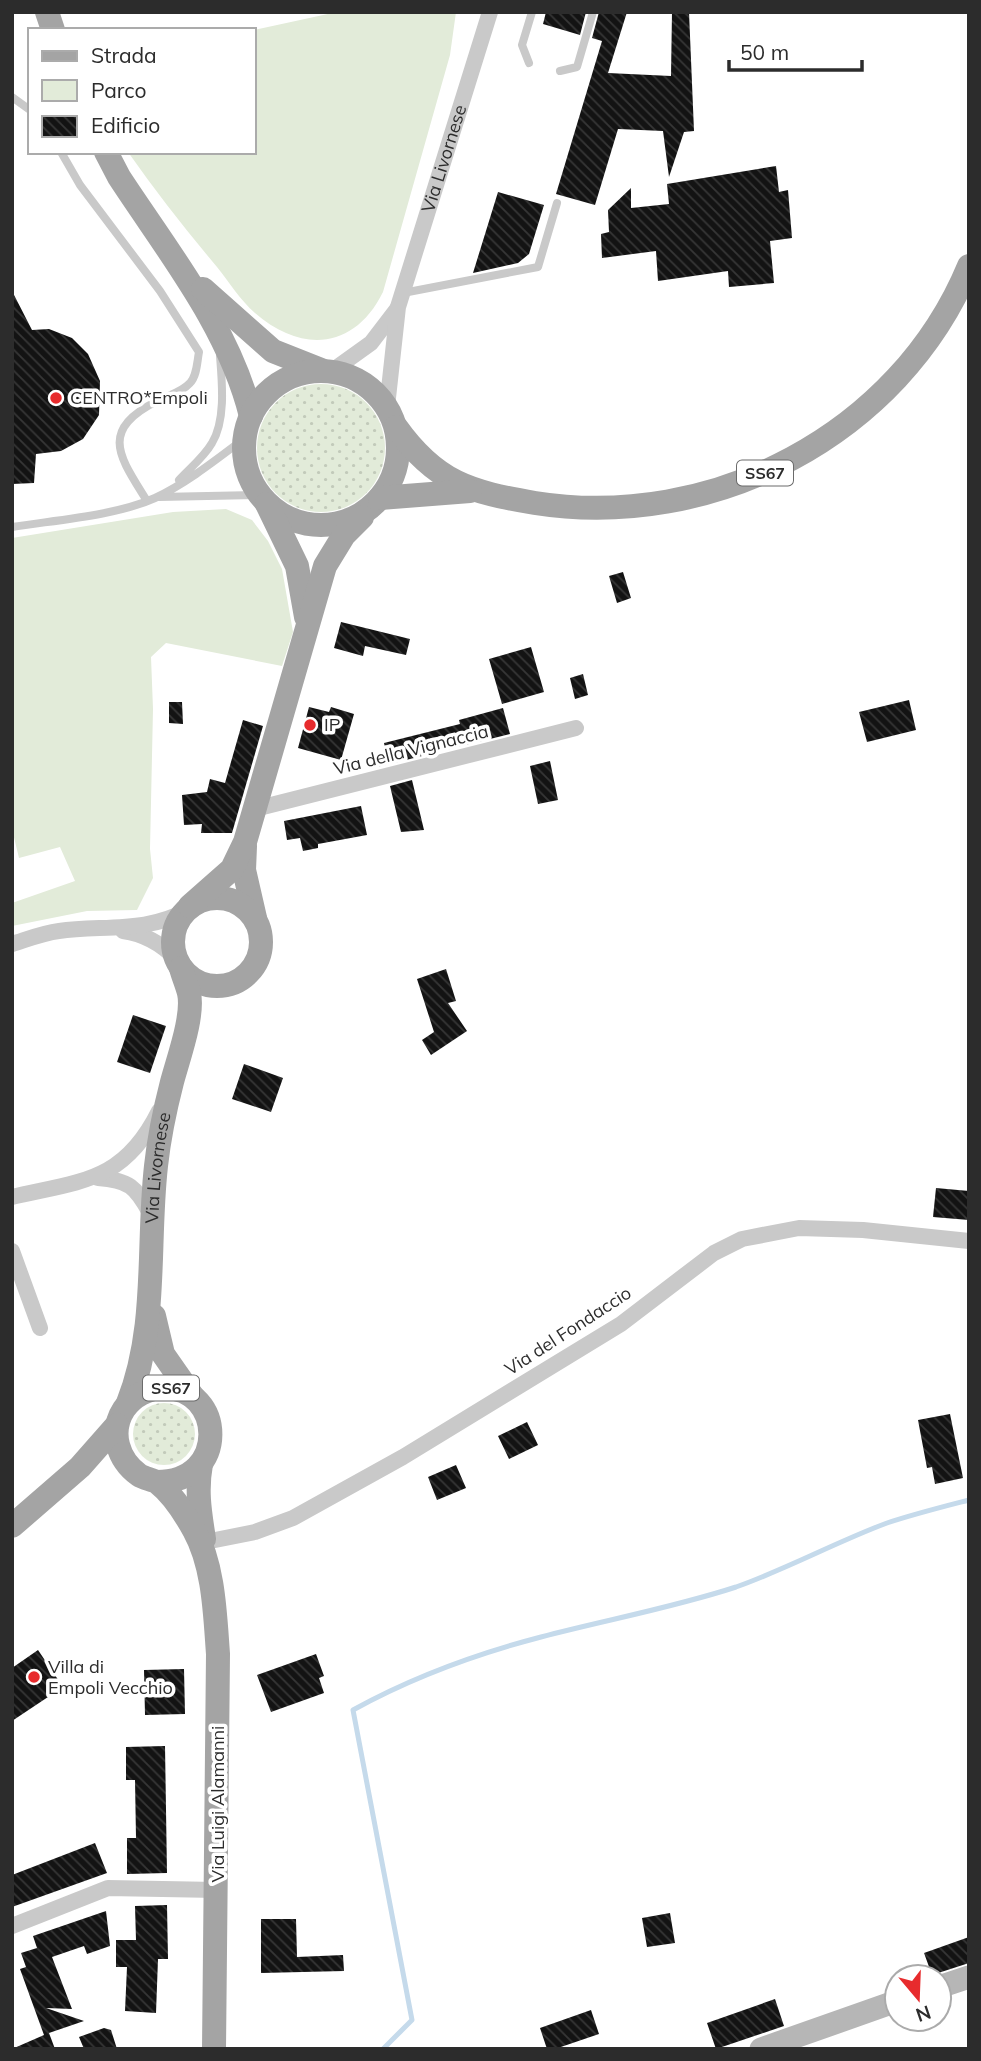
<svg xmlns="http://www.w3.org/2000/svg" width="981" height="2061" viewBox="0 0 981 2061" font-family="Mulish,sans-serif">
  <defs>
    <pattern id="grass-dots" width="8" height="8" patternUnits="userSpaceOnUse" patternTransform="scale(1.75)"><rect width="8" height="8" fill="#e2ebd9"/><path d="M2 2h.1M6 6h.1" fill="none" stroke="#c2caba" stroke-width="1.8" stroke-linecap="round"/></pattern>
    <pattern id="building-back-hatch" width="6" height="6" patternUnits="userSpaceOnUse" patternTransform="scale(1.75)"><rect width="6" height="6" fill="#131313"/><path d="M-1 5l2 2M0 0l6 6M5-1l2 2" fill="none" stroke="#363636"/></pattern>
  </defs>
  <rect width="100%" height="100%" fill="#fff"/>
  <path fill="url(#grass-dots)" d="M257 448a64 64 0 1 1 128 0a64 64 0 1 1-128 0Z
    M133 1434a31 31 0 1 1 62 0a31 31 0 1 1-62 0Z"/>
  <path fill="#e2ebd9" d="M337,12H456L450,55L383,292C355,349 302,354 255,313C241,301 229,282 217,267C186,230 156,192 128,152H254V30Z
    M226,509L252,520L268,541L282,569L293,632L282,666L166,643L151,657L153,709L150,849L153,878L137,910L87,911L12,926V903L75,881L60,847L19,858L12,829V538L173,512Z"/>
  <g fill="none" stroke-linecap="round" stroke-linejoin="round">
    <path stroke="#c5daeb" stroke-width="5" d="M383,2049L412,2020L353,1710C411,1678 476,1654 541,1637C605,1620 672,1608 736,1587C787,1569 836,1542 887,1523C914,1514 942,1507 969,1500"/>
  </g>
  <path fill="url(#building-back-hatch)" d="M546,12H586L580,35L543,24Z
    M599,12H627L608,73L671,76L672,12H689L694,131L684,132L669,177L663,131L618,129L595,205L556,194L602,41L592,38Z
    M776,166L779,192L788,190L792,238L770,241L774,283L729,287L728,271L658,281L656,251L602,258L601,234L609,232L608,210L631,188V208L669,204L667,184Z
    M498,192L544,205L529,254L518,263L473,273Z
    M12,291L32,330L49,329L72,338L88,354L100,381L99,415L83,439L61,451L36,454L34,483L12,484Z
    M623,572L631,598L617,603L609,576Z
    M341,622L410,639L406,655L365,646L363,656L334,648Z
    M531,647L544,692L502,704L489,659Z
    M583,674L588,695L575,699L570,678Z
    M909,700L916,730L867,742L859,712Z
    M169,702H182L183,724L169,723Z
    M309,707L329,712L331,707L354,714L341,760L298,748Z
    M503,708L510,734L378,767L376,759L387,756L384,743L460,724L459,720Z
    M243,720L263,726L232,833H201L202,824L184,825L182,795L207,792L210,779L225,783Z
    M550,761L558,800L538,804L530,766Z
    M412,780L424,830L401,832L390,786Z
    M361,806L367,835L318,844V848L303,851L300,838L287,840L284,821Z
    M446,969L456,1001L448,1003L467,1031L431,1055L422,1040L434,1032L417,979Z
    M133,1015L166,1026L150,1073L117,1062Z
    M244,1064L283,1078L271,1112L232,1099Z
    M936,1188L969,1191V1220L933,1217Z
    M950,1414L963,1478L935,1484L932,1467L927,1468L918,1420Z
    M527,1422L538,1445L509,1459L498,1436Z
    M456,1465L466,1488L437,1500L428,1477Z
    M38,1650L63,1687L12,1721V1668Z
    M316,1654L324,1676L319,1678L324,1693L271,1712L257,1675Z
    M184,1669L185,1714L145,1715L144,1670Z
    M165,1746L167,1873L127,1874V1838H136L135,1780H126V1747Z
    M95,1843L107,1873L12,1907V1875Z
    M167,1905L168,1959H158L156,2013L125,2011L127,1967H116V1940H136L135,1906Z
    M106,1911L110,1946L87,1954L84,1946L52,1957L72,2009L46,2008L84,2021L49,2033L55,2049H12L44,2035L20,1969L26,1967L21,1953L37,1948L33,1936Z
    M670,1913L675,1943L647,1947L642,1918Z
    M261,1919H296L297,1957L343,1955L344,1971L261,1973Z
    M969,1937V1963L932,1975L924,1953Z
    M775,1999L784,2026L716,2049L707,2023Z
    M591,2010L599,2034L555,2049H547L540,2028Z
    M104,2028L111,2030L117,2049H84L79,2037Z"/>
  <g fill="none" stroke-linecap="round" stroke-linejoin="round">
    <path stroke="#c9c9c9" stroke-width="8" d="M529,63L522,45L532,12
      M560,71L577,67L593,12
      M12,97L30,110
      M61,152L80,185L160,291L199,352C197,362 197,376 190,383C181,393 168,395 157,401C98,431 120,457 147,501
      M403,293L538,267L557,203
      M179,480C190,468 204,457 212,443C226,420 222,382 220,356
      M159,497L260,495
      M12,527C56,520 115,516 155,498C187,483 217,459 245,438"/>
    <g stroke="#c9c9c9" stroke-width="16">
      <path d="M332,371L371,343L397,309"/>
      <path id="s1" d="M387,407L398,307L490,12"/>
      <path d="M255,809L576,728"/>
      <path d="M123,931C144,934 161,943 176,959"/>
      <path d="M12,944C28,939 43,933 59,931C102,925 148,933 187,910"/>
      <path d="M98,1178C129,1180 136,1187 150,1213"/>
      <path d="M12,1197C81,1181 124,1182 159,1111"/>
      <path d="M12,1251L40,1328"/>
      <path d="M205,1542L255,1532L293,1518L403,1457L621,1324L714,1253L742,1239L799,1228L863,1230L969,1241"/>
      <path d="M12,1926L108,1888L217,1890"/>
    </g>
    <path stroke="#b6b6b6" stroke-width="23" d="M939,1987L969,1977
      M761,2049L897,2001"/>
    <g stroke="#a4a4a4" stroke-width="24">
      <path d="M47,12L53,30"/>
      <path d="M106,152L119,177C168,252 229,327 251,416"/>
      <path d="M203,289L273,351L321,370"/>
      <circle cx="321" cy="448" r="77"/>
      <path d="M396,427C436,483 470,492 535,503C712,531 899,435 969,266"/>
      <path d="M380,498L470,491"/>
      <path d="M267,504L297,566L306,617"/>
      <path d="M245,846L244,870L255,918"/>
      <circle cx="217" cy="942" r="44"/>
      <path d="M190,906L232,869L245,842L325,566L344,535L362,517"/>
      <path d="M154,1316L163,1354L193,1397"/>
      <path id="s2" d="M128,1403C158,1327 147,1246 156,1166C159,1138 165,1109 172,1082C178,1059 194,1016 189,993C187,985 183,976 181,968"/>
      <path d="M201,1464C196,1491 200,1513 204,1539"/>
      <path d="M157,1482C230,1482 224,1387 164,1388C148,1388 133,1396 124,1409C109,1432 118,1460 139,1475C145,1479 153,1479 158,1483C172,1494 185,1514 194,1530C214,1566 215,1614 218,1654L214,2049"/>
      <path d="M12,1526L80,1467L117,1425"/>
    </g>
  </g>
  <g fill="#e72b2d" stroke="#fff" stroke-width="2.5">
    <circle cx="56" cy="398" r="7"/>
    <circle cx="310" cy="725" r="7"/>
    <circle cx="34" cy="1677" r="7"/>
  </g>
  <g text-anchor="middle" stroke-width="7" stroke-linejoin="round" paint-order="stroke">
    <g fill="#fff" stroke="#6b6b6b" stroke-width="2">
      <rect x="737" y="460.5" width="56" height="25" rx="5"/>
      <rect x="143" y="1375.5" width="56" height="25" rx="5"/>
    </g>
    <g font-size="16" font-weight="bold" fill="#2c2c2c">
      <text x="765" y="479">SS67</text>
      <text x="171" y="1394">SS67</text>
    </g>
    <g font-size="18" fill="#2c2c2c" stroke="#fff">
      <text dy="6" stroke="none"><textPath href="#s1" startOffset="256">Via Livornese</textPath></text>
      <text transform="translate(411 750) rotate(-14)" y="6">Via della Vignaccia</text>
      <text dy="6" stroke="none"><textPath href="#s2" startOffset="238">Via Livornese</textPath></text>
      <text transform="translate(568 1331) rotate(-33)" y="6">Via del Fondaccio</text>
      <text transform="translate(218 1804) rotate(-90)" y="6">Via Luigi Alamanni</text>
    </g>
    <g font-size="18" fill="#2c2c2c" stroke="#fff" text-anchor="start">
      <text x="70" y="404">CENTRO*Empoli</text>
      <text x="324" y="731">IP</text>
      <text x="48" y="1673">Villa di<tspan x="48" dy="21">Empoli Vecchio</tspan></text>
    </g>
  </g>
  <rect width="981" height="2061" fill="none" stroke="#2c2c2c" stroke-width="28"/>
  <rect x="28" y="28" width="228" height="126" fill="#ffffff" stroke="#ababab" stroke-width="2"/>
  <rect x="42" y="51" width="35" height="10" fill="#a4a4a4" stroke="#ababab" stroke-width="2"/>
  <text x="91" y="63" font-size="21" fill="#2c2c2c">Strada</text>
  <rect x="42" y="80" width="35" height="21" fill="#e2ebd9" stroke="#ababab" stroke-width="2"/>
  <text x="91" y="98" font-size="21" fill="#2c2c2c">Parco</text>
  <rect x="42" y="116" width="35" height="21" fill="url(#building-back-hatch)" stroke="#ababab" stroke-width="2"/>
  <text x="91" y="133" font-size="21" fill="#2c2c2c">Edificio</text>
  <g transform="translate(918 1998) rotate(161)"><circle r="33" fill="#ffffff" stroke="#ababab" stroke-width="2"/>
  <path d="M0-5L12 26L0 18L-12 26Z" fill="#e72b2d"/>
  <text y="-10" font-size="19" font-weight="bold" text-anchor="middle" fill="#2c2c2c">N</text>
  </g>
  <path d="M729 60v10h133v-10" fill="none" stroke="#2c2c2c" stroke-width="3.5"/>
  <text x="740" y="60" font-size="21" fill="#2c2c2c" stroke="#ffffff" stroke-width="5" paint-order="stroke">50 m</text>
</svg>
